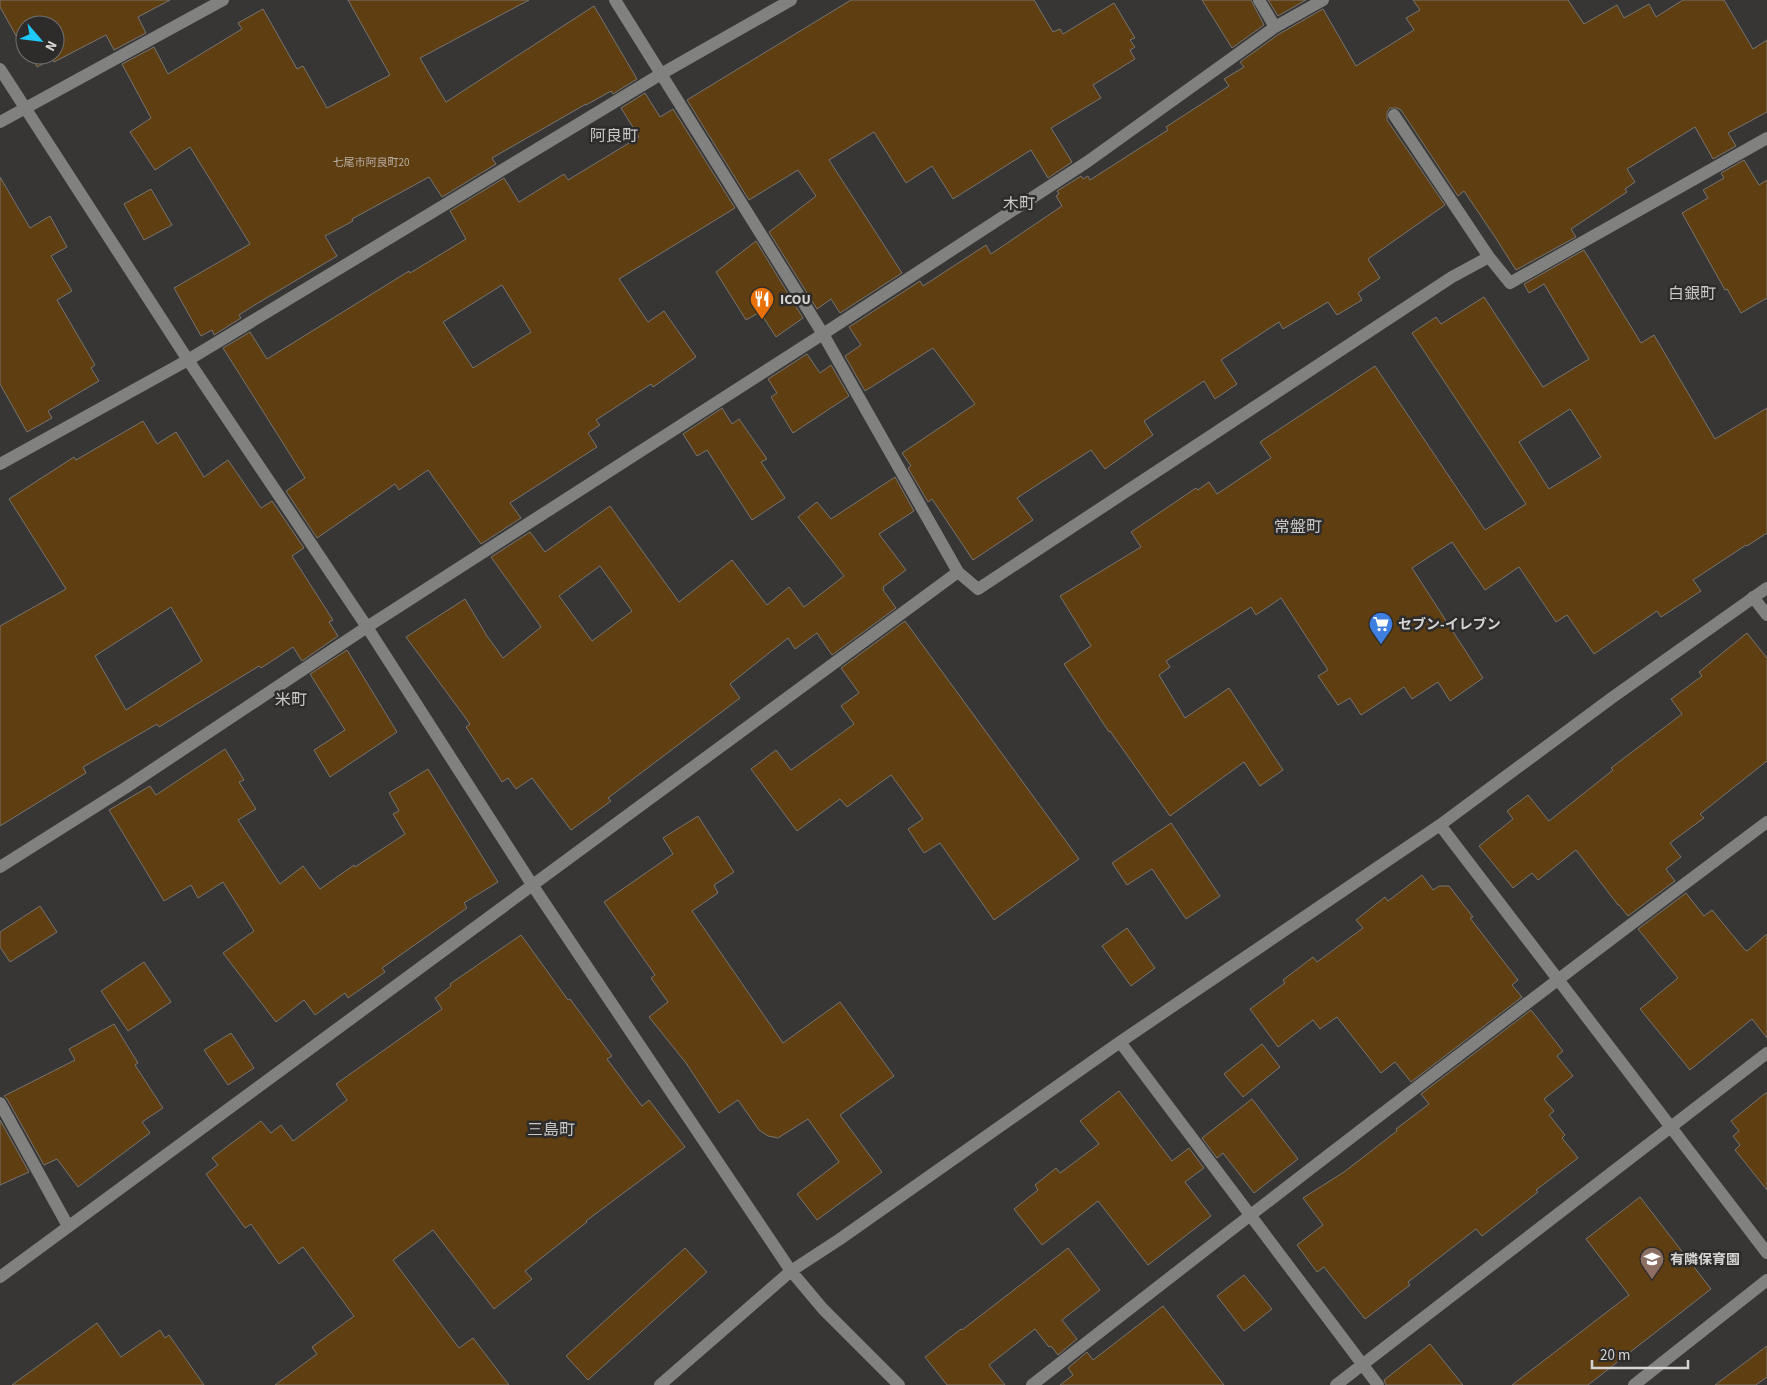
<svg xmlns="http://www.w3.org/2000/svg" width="1767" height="1385" viewBox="0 0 1767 1385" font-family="'Source Sans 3','Noto Sans JP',sans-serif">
  <rect width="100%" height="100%" fill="#383634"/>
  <path fill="#5f3f12" stroke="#767471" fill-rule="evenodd" d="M0,0H170L138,17L146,33L114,50L106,35L54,62L52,59L37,67L31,55H55V25H25V47L23,48L0,7Z
    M348,0H529L420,58L446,102L594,6L637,79L613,94L611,91L586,105V104L492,158L496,164L442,197L429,177L352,219L353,221L325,236L337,256L253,306L239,315L241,318L214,335L212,330L201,336L174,288L250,244L190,147L155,170L130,132L151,118L122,64L154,47L168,74L242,29L238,23L263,9L297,69L303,66L327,108L390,75Z
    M851,0H1034L1053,32L1060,29L1063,34L1114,3L1135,38L1130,40L1135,47L1130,50L1135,59L1093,85L1101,98L1051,128L1072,162L1048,178L1031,150L953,199L932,166L906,183L874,132L829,160L902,273L840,313L831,299L817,309L769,232L816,196L798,170L749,200L687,100Z
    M1202,0H1251L1264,25L1232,48Z
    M1268,0H1306L1278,16Z
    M1413,0H1568L1584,24L1617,5L1624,18L1649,4L1656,17L1683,0H1724L1753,49L1767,40V112L1728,133L1736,146L1713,159L1695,127L1627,169L1635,182L1625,189L1627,192L1571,229L1576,237L1516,270L1497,240L1464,191L1458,196L1401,110L1397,108H1390L1387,112V120L1445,205L1368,259L1380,278L1358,293L1362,300L1337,315L1328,302L1283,329L1279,322L1221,360L1237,384L1215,399L1204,381L1144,421L1153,435L1105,469L1091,450L1017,498L1033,520L973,560L932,499L928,502L908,468L911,466L902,453L975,404L933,348L865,391L845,356L861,345L849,327L920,281L923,286L986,245L991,254L1062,206L1056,196L1059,194L1057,191L1081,176L1083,179L1088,176L1090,180L1168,130L1166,127L1229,86L1224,79L1244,67L1240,62L1279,34L1323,9L1356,66L1414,30L1406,18L1420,10Z
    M645,93L660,117L673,109L735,208L619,279L648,322L664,311L696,357L653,387L651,384L596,420L600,425L588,433L597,447L510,503L521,518L481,544L428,470L399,490L395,484L317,538L286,491L305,478L223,348L250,332L267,359L409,271L410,273L466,239L450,211L504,178L519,202L564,174L568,180L639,137L621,108ZM502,285L531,332L473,368L443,322Z
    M1744,160L1759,185L1767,180V298L1741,313L1727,289L1725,290L1682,213L1708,198L1703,190L1724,178L1721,173Z
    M0,177L30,228L50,216L67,247L51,256L72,291L57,300L95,365L91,368L99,381L48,411L52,418L27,432L0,384Z
    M151,189L172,225L144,240L124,204Z
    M756,241L803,318L776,337L760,312L746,320L716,272Z
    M1584,250L1641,343L1654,335L1715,439L1767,408V533L1747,546L1746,545L1693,580L1701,591L1661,617L1657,611L1594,654L1567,615L1556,622L1519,567L1485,590L1452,542L1412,568L1483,678L1450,701L1438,682L1412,699L1404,687L1361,715L1350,698L1338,705L1318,676L1328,670L1281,598L1256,615L1251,607L1166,661L1170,667L1159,675L1185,718L1229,688L1283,770L1260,786L1244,762L1170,816L1110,731L1109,732L1064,664L1091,646L1060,596L1141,547L1131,532L1196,488L1198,490L1209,482L1217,494L1271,458L1260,442L1375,366L1485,530L1526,504L1412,333L1436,317L1441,324L1484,297L1543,387L1589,359L1544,284L1529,293L1524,284ZM1570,409L1601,457L1549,489L1519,442Z
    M807,354L820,373L831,365L849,396L793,433L771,397L777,393L768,379Z
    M722,408L732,424L739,419L767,459L761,462L785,498L752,520L707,450L697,456L683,434Z
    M143,421L157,444L176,432L204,477L228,460L261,508L272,501L304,548L292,556L333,620L329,622L338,636L302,661L293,647L261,668L259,666L159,727L157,724L83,767L86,773L0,826V626L66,589L9,499L74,457L76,460ZM171,607L202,661L126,710L95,656Z
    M895,477L914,511L879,534L906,570L883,587L884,589L883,590L896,608L832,655L817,633L795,649L788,638L730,684L740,698L608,798L611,801L571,830L532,778L516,789L508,778L502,782L466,727L470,724L406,637L465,599L487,636L503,658L541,627L491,557L530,532L545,552L610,506L679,602L732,560L767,605L789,587L804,607L844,576L798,517L817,502L831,519ZM600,566L632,611L592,641L559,596Z
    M905,621L1079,859L994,920L940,843L924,853L908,829L923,819L891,775L847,807L840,799L797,831L751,769L776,750L791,770L854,724L841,706L859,693L841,668Z
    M1747,633L1767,658V761L1700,814L1704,818L1670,843L1681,857L1666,869L1675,881L1628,916L1619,905H1618L1576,850L1538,880L1532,873L1513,888L1479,846L1513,819L1507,811L1528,795L1549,821L1613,770L1611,768L1682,714L1671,699L1702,676L1699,672Z
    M347,650L397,732L330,777L314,750L345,730L310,674Z
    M225,749L244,780L239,782L256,809L238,820L280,884L303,866L320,889L354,865L355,867L405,834L393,814L399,811L389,793L428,769L498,882L464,903L467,908L382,968L385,972L348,998L345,993L315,1015L304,1000L276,1022L223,953L254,931L223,882L198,898L191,885L164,901L109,810L150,786L156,795Z
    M698,816L734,872L714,885L718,893L692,911L783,1043L840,1002L894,1076L840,1115L882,1172L817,1220L797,1194L839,1162L808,1119L778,1138L768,1136L759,1130L738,1100L719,1113L686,1063L649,1017L668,1002L651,978L655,975L604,902L673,854L663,838Z
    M1171,823L1220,896L1186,919L1152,869L1127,885L1112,863Z
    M1422,875L1433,890L1439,886H1449L1473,917L1470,918L1518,980L1512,985L1522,997L1411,1082L1395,1062L1381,1073L1337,1017L1320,1029L1313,1020L1278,1047L1250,1009L1285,983L1283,980L1313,957L1317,962L1363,928L1356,920L1385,897L1388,901Z
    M1686,893L1704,916L1712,910L1745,950L1747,951L1767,934V1038L1752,1019L1690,1070L1640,1009L1678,978L1638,929Z
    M40,906L57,932L10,962L0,947V932Z
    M1127,928L1155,968L1131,986L1102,946Z
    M521,935L568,1000L570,999L612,1056L607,1059L642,1106L649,1100L685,1147L586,1221L587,1222L525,1271L532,1279L494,1309L433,1230L393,1260L459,1348L473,1338L509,1385H275L317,1354L312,1347L354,1316L303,1247L279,1264L251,1224L245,1228L206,1174L218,1165L212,1158L261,1121L271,1133L281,1125L293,1141L347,1100L336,1084L442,1009L435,998L451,986L450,984Z
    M144,962L171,1002L128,1031L101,991Z
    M1531,1010L1563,1051L1557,1056L1573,1076L1544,1099L1554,1111L1549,1115L1565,1135L1562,1138L1578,1158L1536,1190L1538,1192L1482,1236L1476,1229L1408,1282L1410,1285L1365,1319L1324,1267L1317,1272L1297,1245L1323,1225L1303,1198L1344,1172L1397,1131L1396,1129L1429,1104L1421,1094Z
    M114,1024L138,1063L135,1065L163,1108L142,1122L150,1133L78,1187L57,1159L44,1165L7,1099L4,1096L75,1060L69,1049Z
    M231,1033L254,1068L228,1085L204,1050Z
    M1262,1044L1280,1067L1243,1097L1224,1074Z
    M1119,1091L1172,1161L1189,1148L1204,1168L1185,1182L1211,1216L1148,1265L1098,1201L1042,1245L1014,1209L1038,1190L1035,1185L1056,1168L1060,1173L1099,1144L1080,1121Z
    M1767,1092V1190L1735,1150L1740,1145L1733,1136L1739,1131L1731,1121Z
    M1252,1099L1298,1159L1254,1193L1223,1153L1217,1158L1202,1138Z
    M0,1120L29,1172L0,1185Z
    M1640,1197L1711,1289L1588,1385H1512L1629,1295L1586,1239Z
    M685,1248L707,1272L588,1380L566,1356Z
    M1068,1248L1100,1290L1062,1320L1077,1339L1058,1355L1051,1346L1049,1347L1035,1329L989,1365L1005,1385H947L925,1357L961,1329L962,1330Z
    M1244,1275L1272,1309L1244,1331L1217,1296Z
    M1163,1306L1224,1385H1060L1073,1375L1068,1368L1087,1352L1093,1360Z
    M97,1323L121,1357L160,1330L165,1338L169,1335L204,1385H12Z
    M1430,1344L1463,1385H1386L1384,1380Z
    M1767,1346V1377L1756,1385H1715Z"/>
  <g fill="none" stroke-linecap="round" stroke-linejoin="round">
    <path stroke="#818180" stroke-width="12" d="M615,0L823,334L958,572L978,589L1452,277L1489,257
      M1259,0L1275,27
      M0,69L188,360L367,627L533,886L791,1271L823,1309L899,1385
      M1394,115L1489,257L1510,283L1767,138
      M0,122L223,0
      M0,464L188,360L661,74L791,0
      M1753,597L1767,615
      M1440,825L1767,1253
      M0,867L125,788L367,627L823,334L1087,162L1275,27L1323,0
      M1120,1042L1378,1385
      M0,1103L68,1226
      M0,1277L958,572
      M660,1385L791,1271L840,1239L1120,1042L1440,825L1613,697L1767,588
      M1032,1385C1275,1195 1520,1007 1767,822
      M1336,1385L1767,1053
      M1634,1385L1767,1280"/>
  </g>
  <defs>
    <symbol id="restaurant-pin" viewBox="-11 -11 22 30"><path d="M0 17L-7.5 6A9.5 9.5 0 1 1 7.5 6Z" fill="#e8710a" stroke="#2e2c2a"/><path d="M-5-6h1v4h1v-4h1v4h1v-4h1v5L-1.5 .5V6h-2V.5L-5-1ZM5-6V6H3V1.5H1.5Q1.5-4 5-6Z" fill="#fff"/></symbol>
    <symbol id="supermarket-pin" viewBox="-11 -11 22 30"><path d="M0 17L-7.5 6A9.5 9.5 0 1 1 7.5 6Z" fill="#3f7fe0" stroke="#2e2c2a"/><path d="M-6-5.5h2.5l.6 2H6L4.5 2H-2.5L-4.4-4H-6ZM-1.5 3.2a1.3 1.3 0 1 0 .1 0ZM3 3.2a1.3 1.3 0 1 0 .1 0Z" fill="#fff"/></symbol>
    <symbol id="school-pin" viewBox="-11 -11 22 30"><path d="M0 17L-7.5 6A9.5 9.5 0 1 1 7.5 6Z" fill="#8d6e63" stroke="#2e2c2a"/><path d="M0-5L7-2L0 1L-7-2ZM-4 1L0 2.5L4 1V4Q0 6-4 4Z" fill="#fff"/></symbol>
  </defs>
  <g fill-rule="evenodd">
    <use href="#restaurant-pin" x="748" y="285" width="28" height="38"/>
    <use href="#supermarket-pin" x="1367" y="610" width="28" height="38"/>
    <use href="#school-pin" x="1638" y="1245" width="28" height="38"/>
  </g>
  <g text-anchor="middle" stroke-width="5" stroke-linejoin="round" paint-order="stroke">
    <g font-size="11" fill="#b8afa3">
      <text x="371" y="166">七尾市阿良町20</text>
    </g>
    <g font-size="14" font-weight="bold" fill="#d5d4d3" stroke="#2e2c2a" text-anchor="start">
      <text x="780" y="304">ICOU</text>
      <text x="1398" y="629">セブン-イレブン</text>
      <text x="1670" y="1264">有隣保育園</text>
    </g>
    <g font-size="16" fill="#c9c7c5" stroke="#2e2c2a">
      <text x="614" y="141">阿良町</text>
      <text x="1019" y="209">木町</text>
      <text x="1692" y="299">白銀町</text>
      <text x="1298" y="532">常盤町</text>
      <text x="291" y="705">米町</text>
      <text x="551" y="1135">三島町</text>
    </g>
  </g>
  <g transform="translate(40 40) rotate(118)"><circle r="24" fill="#2e2c2a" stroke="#716f6e"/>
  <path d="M0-4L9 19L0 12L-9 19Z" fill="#1ec9fd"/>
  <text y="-8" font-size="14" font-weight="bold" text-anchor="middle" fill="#d5d4d3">N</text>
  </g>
  <path d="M1592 1360v8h96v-8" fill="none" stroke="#d5d4d3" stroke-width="2.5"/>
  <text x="1600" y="1360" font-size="15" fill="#d5d4d3" stroke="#2e2c2a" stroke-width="4" paint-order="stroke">20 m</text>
</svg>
